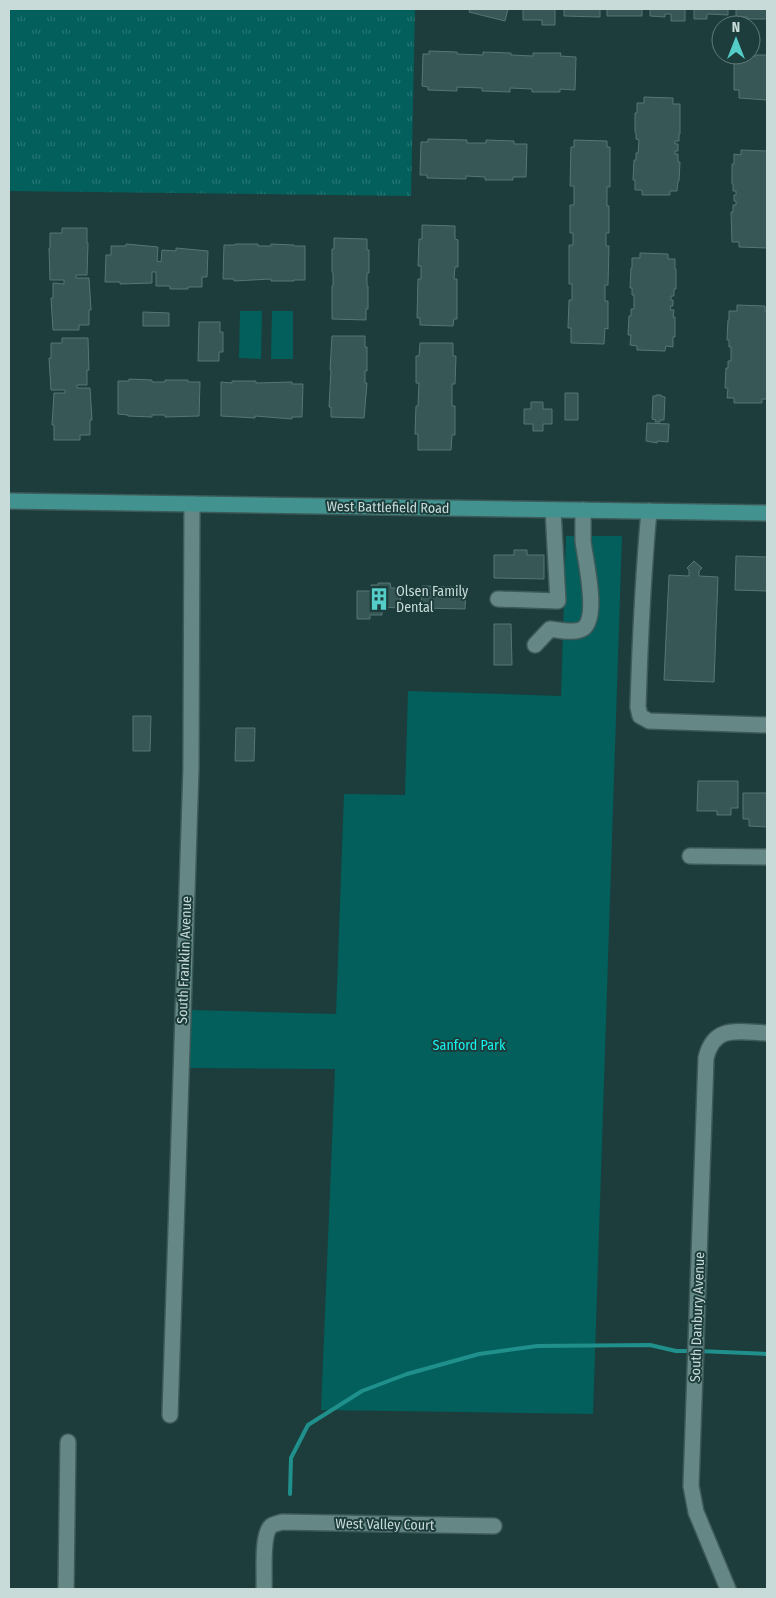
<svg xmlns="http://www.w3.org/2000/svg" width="776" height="1598" viewBox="0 0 776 1598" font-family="'Fira Sans Condensed',sans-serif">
  <defs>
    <pattern id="grass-tufts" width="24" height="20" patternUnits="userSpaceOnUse" patternTransform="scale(1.25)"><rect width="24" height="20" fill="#025f5c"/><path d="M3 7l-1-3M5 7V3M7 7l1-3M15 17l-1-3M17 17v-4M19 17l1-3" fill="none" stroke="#257573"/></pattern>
  </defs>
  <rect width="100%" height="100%" fill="#1c3d3b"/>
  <path fill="url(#grass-tufts)" d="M9,9H415L411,196L9,191Z"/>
  <path fill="#025f5c" d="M240,311H262L261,359L239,358Z
    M272,311H293V359H271Z
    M566,536H622L593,1414L321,1410L335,1069L189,1068L190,1010L336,1014L344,794L405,795L408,691L561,696Z"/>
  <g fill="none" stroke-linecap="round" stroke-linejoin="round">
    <path stroke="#20908c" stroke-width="4" d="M698,1351L767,1354
      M290,1494L291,1458L308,1425L362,1391L407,1374L479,1354L537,1346L650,1345L676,1351H691"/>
  </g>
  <path fill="#365755" stroke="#547674" d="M470,9H508L505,21L469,12Z
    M523,9H555V25H542V20H523Z
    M564,9H600V17L564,16Z
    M607,9H642V16H607Z
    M650,9H685V21H671V14H665V17L650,16Z
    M694,9H728V15L707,14V19H694Z
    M736,9H767V19H748L747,17H736Z
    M429,51L457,52V54L483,55V52L511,53V55L533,56V53H561L560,56L576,57L575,90L560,89V92H532V89L510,88V92L482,91V88L457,87V91L428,90V87L422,86L423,54H429Z
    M756,55H767V100L739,98V90H734V62H739V56H756Z
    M644,97L673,98V104H680V134H679V141H675V144H678V151H675V154H678V162H680L679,181H678L677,191H670V195H642V190H635V180H633L634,160H636V153H638L639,140L636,139V133L635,132V113H637V103H644Z
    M428,139L467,140V143H486V140L514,141V144H527L526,177H513V180H485V177L466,176V179L427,178V175H420L421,142H428Z
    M574,140L607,141V147H610V187H607V206H609V233H606V246H609L608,285H605V301H608V329L605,328L604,344L571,343V328H568L569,300H572V284H569V245H573V233H570V205H574V186H570L571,147H574Z
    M741,150L767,151V248L739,247V242H732L731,212H733V205H736V201H734V195H736V191H733V184H732V164H734V154L741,155Z
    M422,225L455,226V239L458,240V267H455L454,279H457V319H454L453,326L420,325V318H417L418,279H421V266H418L419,239H422Z
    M62,228H87V243H88L87,275H76V278H89L91,310H89V325H79V330H53L51,298H53V283L64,284V280H50L49,248H50V233H62Z
    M334,238L367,239V250H369V273H367V286H368V309H366V320L332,319V286H333V273L332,272V249H334Z
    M126,244L158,247L157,261L161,262L162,250L176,251V248L208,251L207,277H202V287H188V289H170V286H156V272H152V283L120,284V282H105L106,255H111V246H126Z
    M235,244H258V246H271V244L294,245V246H305V280H294V281H271V279L234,281V279H223L224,245H235Z
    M640,253L668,254V259H675V269H676V289H674V296H671V300H673V306H671L670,310H674L673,317H675V337H673V347L666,346L665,351L637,350V346L630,345L631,335H628L629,316H631V309H634V295H632V288H630L631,268H632V258H640Z
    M737,305L765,306V311L767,312V399H762V403H734V398H727L728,388H725L726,368H728V361H731V347H729V340H727L728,320H729V311H737Z
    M143,312L169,313V326H143Z
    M199,322H220V332H223V352H219V361H198Z
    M332,336H365V347H367V371H365V383H367L364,418L331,417V407H329L331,370H330Z
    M62,338H88L89,370H87V385H77V388H90L92,420H90V435H80V440H54V425H52L54,393H65V390H51L49,358H51V343H62Z
    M420,343H453V356H456L455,384H452V406H455V435H452L451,450H418V434H415L416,406H418L419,383H416V356H419Z
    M129,379L152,380V382H165V380H188V382H200L199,416L165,417V415H152V417L128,416V415L118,414V381H129Z
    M232,381H256V383L292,382V384H303L302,417H292V419L255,416V418L221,416V382L232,383Z
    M565,393H578V420H565Z
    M656,395H661V396L665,397L664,420H660V422H655L656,420L652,419L653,396H656Z
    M531,402H543V409H552V424H543V431H533V424H524V409H531Z
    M647,423L669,424L668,442L657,441V443L646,441Z
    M514,550H527V555H544V579L494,578V555H514Z
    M736,556L767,557V591L735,590Z
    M694,561L702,568L699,571V576L718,577L714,682L664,680L669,575L689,576V570L687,568Z
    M378,583H390L391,588H401L400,608L382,607V615H370V619H357V591H371V585H378Z
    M422,586L466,587L465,609L421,608Z
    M494,624H511L512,665H494Z
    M133,716H151L150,751H133Z
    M236,728H255L254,761H235Z
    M698,781H738V808H731V815H717V811H697Z
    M743,793H767V827L749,826V819H743Z"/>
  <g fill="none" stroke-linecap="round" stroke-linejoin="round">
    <defs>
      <path id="minor" d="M649,511C643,576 640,641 638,707L640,716L649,721L767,725
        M498,599L558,601L553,510
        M535,645L550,629C559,630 576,634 584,628C599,615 585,559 583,541C583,531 583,520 583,510
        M690,856L767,857
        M170,1415L191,768L192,504
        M66,1589L68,1442
        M264,1589C265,1576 261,1535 271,1526C274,1524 279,1523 282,1522L494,1526
        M728,1589L696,1512L691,1486L706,1058C714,1024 739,1032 767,1033"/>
      <path id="major" d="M9,501L767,513"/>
    </defs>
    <use href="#minor" stroke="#3d5a59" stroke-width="18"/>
    <use href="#major" stroke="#3d5a59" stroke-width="18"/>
    <use href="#minor" stroke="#658886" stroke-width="15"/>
    <use href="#major" stroke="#429390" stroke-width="15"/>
  </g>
  <defs>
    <symbol id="building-bare" viewBox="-9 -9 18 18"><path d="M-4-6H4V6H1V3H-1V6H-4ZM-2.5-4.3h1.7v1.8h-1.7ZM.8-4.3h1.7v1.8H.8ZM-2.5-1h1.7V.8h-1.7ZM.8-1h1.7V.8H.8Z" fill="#54cdc8" stroke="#1c3d3b" stroke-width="2.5" paint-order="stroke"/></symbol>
  </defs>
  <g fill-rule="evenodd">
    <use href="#building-bare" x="363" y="583" width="32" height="32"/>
  </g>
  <g text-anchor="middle" stroke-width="4" stroke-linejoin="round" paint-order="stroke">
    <g font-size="14" fill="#c8dbd9" stroke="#1c3d3b">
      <text transform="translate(388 507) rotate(1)" y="5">West Battlefield Road</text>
      <text transform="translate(184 960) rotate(-88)" y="5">South Franklin Avenue</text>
      <text transform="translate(697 1317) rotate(-88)" y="5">South Danbury Avenue</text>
      <text transform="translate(385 1524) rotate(1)" y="5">West Valley Court</text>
    </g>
    <g font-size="14" fill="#c8dbd9" stroke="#1c3d3b" text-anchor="start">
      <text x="396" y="596">Olsen Family<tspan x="396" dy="16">Dental</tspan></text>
    </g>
    <g font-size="14" fill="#17f3ec" stroke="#1c3d3b">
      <text x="469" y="1050">Sanford Park</text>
    </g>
  </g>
  <rect width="776" height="1598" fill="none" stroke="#c8dbd9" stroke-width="20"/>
  <g transform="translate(736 40)"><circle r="24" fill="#1c3d3b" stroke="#617c7a"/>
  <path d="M0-4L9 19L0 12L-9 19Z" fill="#54cdc8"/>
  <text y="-8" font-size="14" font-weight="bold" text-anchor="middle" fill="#c8dbd9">N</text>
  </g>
</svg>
